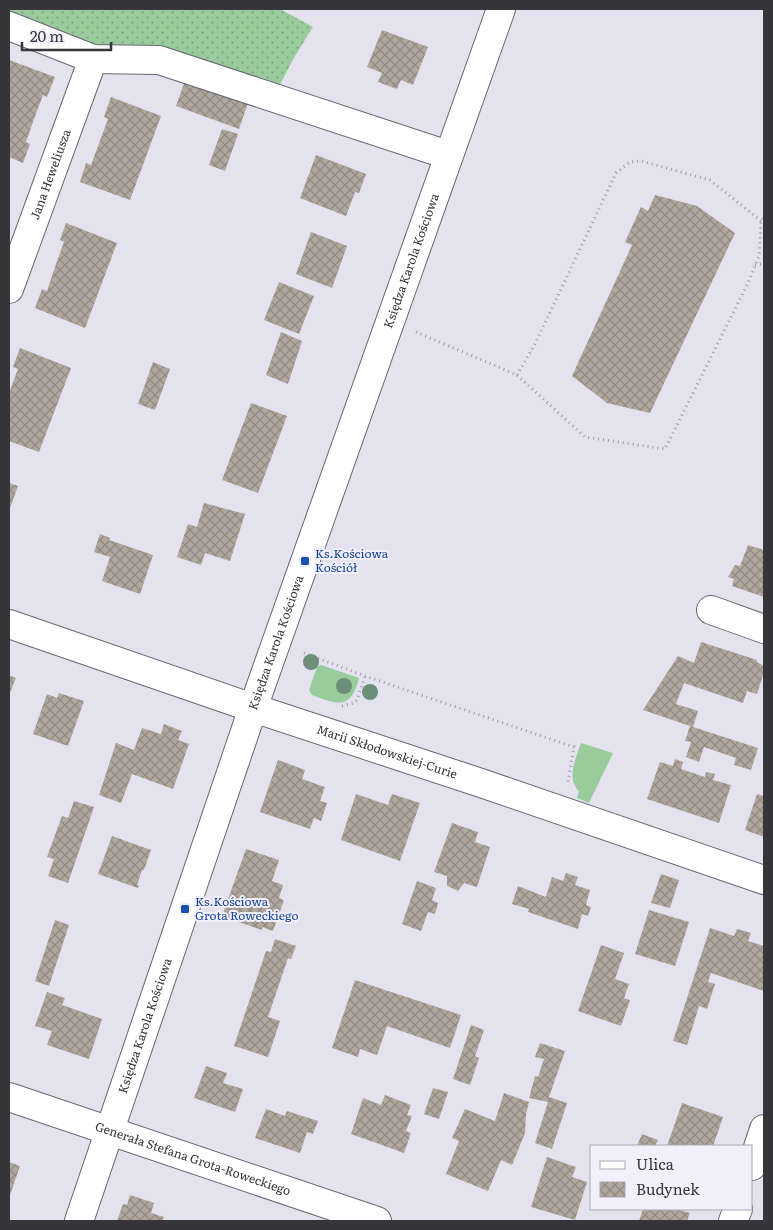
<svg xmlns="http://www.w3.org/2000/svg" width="773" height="1230" viewBox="0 0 773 1230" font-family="Literata,serif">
  <defs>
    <pattern id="garden-dots" width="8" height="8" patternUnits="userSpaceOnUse" patternTransform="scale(1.25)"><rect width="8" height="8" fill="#99cb9c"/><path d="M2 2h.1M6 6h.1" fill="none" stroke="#7ea680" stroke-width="1.8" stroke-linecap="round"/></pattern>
    <pattern id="building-cross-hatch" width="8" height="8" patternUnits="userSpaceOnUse" patternTransform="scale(1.25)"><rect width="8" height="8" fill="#b2a79e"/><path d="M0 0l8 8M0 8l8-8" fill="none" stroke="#928982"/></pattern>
  </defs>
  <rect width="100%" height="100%" fill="#e4e2ef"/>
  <path fill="#99cb9c" d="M321,665L359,678C351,710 338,705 312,695L309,690L317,667Z
    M581,743L613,753L589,803L577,798L579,791C566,780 576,757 581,743Z"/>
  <path fill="url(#garden-dots)" d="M9,9H280L313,27L295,56L276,92L109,52L9,13Z"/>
  <path fill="url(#building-cross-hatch)" d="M382,30L428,47L413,85L401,80L397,89L378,82L382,73L367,67Z
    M9,60L55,77L47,97L43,95L34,119L26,142L30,144L23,163L9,157Z
    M185,81L248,103L239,129L176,106Z
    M111,97L161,116L130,200L80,182L86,163L91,165L108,119L104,117Z
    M222,129L238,134L225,171L209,165Z
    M316,155L366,174L359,193L355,192L346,216L300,198Z
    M655,195L697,206L735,233L650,413L607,403L572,376L632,245L625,242L641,207L648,211Z
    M66,223L117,243L85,328L35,308L42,289L47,291L55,267L64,242L60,240Z
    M311,232L347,246L332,288L296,274Z
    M279,282L314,296L299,334L264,320Z
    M281,332L302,341L288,384L266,375Z
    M20,348L71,368L39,452L9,441V393L18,369L13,367Z
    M153,362L170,369L155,410L138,404Z
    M251,403L287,416L258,493L222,480Z
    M9,483L18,486L9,511Z
    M204,503L245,514L230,561L205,553L201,565L177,557L188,524L197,527Z
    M100,534L110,538L109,540L153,555L140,594L102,581L110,557L94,552Z
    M748,545L764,550V597L732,586L734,579L728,577L735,565L740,566Z
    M701,642L757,660V662L764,666V672L757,694L747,691L743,703L684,683L676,704L698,711L693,727L758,748L751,770L734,765L736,758L704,747L699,762L686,757L691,742L685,741L690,726L643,710L678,656L694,663Z
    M9,675L16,678L9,695Z
    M59,693L84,701L68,746L33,734L47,694L57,698Z
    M164,724L182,731L178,740L189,744L173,789L132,774L121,803L99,795L116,743L134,750L142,728L161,734Z
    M675,759L683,762L681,769L705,777L706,772L715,774L713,780L731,785L719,823L647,799L660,762L673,766Z
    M278,760L305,770L302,779L325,787L320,801L327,803L321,821L314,818L310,829L260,812Z
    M356,794L388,805L392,794L420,803L400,861L341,840Z
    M757,794L764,796V837L745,830Z
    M74,801L94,807L68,883L48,876L54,859L47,857L62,816L68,818Z
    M452,823L478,832L475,842L490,847L477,887L464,883L458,891L447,886V876L434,872Z
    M112,836L151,850L144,870H142L137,885H139L138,888L98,874Z
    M246,849L279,860L272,881L283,885L279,898L284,900L273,931L262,927V930L222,916Z
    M566,873L578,877L575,885L590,890L586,905L591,907L588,916L582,914L578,929L528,912L529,909L512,904L518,886L546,897L552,877L563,881Z
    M661,874L679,880L670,908L651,903Z
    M417,881L436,888L432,900L438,903L435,914L428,912L421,931L402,924Z
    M649,910L689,922L675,966L635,954Z
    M55,920L69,925L49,986L35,981Z
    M710,928L734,936L737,929L751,933L748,941L764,946V991L711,973L708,982L715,984L707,1009L699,1006L687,1045L673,1041Z
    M275,939L296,946L291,959L288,958L268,1017L280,1021L268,1057L234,1046L266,951L271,952Z
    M601,945L624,953L615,979L629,984L624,998L630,1000L621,1026L578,1011Z
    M355,980L461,1015L450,1048L387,1026L377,1055L360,1049L358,1057L332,1048Z
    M47,992L65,998L62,1005L102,1019L89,1059L47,1045L52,1031L35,1026Z
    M471,1025L484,1030L475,1056L479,1058L470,1085L453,1079Z
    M540,1043L565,1051L549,1097L567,1103L552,1149L535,1143L548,1102L529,1098L535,1076L538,1077L544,1059L535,1057Z
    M206,1066L227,1073L223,1083L243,1089L235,1112L194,1098Z
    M433,1088L448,1092L439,1119L424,1114Z
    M504,1093L529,1102L526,1114L525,1133L512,1165L501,1160L488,1191L446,1174L459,1141L452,1138L465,1109L495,1121Z
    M385,1095L411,1105L407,1115L412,1116L406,1131L411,1133L404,1153L351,1134L363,1098L381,1105Z
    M682,1103L723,1117L713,1146H667Z
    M266,1109L285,1116L287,1111L318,1121L313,1134L307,1132L300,1153L255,1138Z
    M642,1134L658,1140L655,1146H637Z
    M547,1157L576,1167L572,1177L587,1182L575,1220L531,1207Z
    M9,1162L20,1166L9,1198Z
    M130,1195L154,1203L151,1213L164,1217L162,1221H117L123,1204L127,1205Z
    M643,1209H676L690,1213L687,1221H639Z"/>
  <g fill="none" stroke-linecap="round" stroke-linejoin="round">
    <defs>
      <g id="minor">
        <path d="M9,26L93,59L159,60L448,155"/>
        <path id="s1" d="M9,289L93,59"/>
        <path d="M711,610L764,629"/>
        <path id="s2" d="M9,624L253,708L481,783L764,880"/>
        <path id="s3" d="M9,1097L377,1221"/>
        <path d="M752,1166L764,1129"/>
        <path id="s4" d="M79,1221L253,708L501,9"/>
        <path d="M733,1221L738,1209"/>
      </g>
    </defs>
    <use href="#minor" stroke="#686672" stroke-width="30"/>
    <path stroke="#9c9aa4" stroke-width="3" stroke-dasharray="1 4" stroke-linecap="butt" d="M755,265L764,263
      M416,332L517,375L585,437L665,449L748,283L759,256L761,221L764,217
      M517,375L534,346L616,173L630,162L641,161L710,180L761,221
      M304,653L365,676L574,747L568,782
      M342,706L354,703L357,700L365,676"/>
    <use href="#minor" stroke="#fff" stroke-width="28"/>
  </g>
  <g fill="#6d8e79">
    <circle cx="311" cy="662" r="8"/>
    <circle cx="344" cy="686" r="8"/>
    <circle cx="370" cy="692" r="8"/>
  </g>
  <g fill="#1a4fb4" stroke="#f2f0fd" stroke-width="2">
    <rect x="300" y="556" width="10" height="10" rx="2.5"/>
    <rect x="180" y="904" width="10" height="10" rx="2.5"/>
  </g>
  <g text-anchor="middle" stroke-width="4" stroke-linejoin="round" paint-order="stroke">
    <g font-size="12" fill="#36353a" stroke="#f2f0fd">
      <text dy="4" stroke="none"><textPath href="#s1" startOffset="122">Jana Heweliusza</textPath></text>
      <text dy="4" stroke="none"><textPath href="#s4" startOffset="1016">Księdza Karola Kościowa</textPath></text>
      <text dy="4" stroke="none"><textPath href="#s4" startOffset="611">Księdza Karola Kościowa</textPath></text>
      <text dy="4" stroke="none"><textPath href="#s2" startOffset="399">Marii Skłodowskiej-Curie</textPath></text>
      <text dy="4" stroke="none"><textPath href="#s4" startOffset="206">Księdza Karola Kościowa</textPath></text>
      <text dy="4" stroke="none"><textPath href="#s3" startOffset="194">Generała Stefana Grota-Roweckiego</textPath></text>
    </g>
    <g font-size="12" fill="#164399" stroke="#f2f0fd" text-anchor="start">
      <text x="315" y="558">Ks.Kościowa<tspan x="315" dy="14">Kościół</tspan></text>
      <text x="195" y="906">Ks.Kościowa<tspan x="195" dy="14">Grota Roweckiego</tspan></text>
    </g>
  </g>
  <rect width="773" height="1230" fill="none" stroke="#36353a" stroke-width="20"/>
  <rect x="590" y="1145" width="162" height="65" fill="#f2f0fd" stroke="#a7a5af"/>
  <rect x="600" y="1161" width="25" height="8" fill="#ffffff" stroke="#a7a5af"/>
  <text x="636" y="1170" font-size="15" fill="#36353a">Ulica</text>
  <rect x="600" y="1182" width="25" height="15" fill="url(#building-cross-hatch)" stroke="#a7a5af"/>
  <text x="636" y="1195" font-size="15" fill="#36353a">Budynek</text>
  <path d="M22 42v8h89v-8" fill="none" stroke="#36353a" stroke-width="2.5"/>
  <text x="30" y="42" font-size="15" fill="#36353a" stroke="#f2f0fd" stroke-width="4" paint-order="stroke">20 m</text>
</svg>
